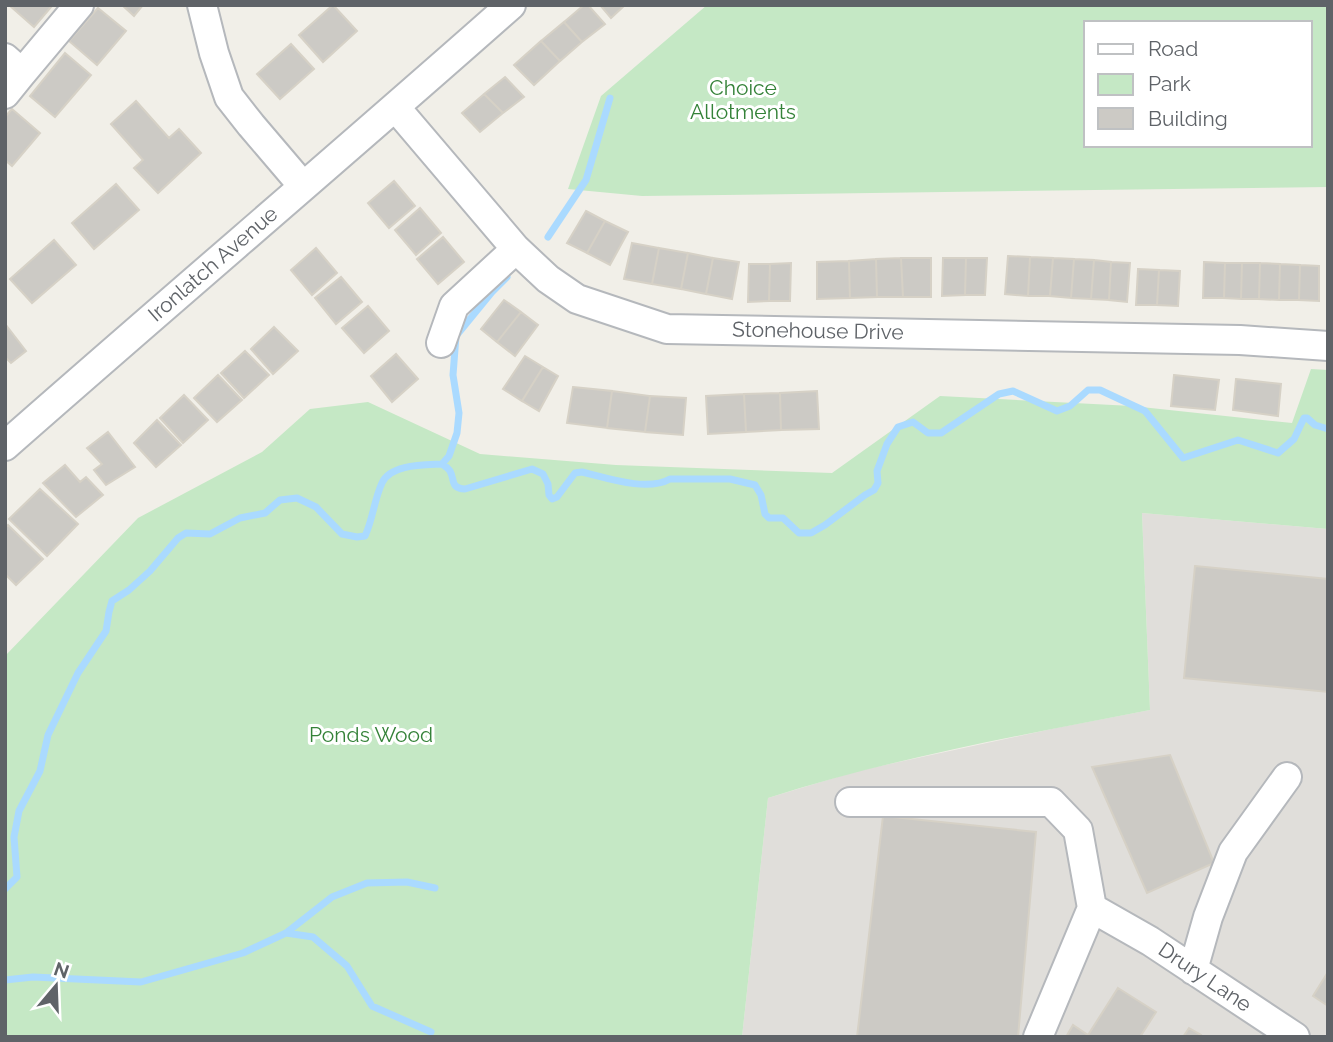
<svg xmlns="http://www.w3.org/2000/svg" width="1333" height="1042" viewBox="0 0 1333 1042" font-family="Raleway,sans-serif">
  <rect width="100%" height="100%" fill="#f1efe8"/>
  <path fill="#e0deda" d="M1142,513L1328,529V1037H742L768,798L857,771L1056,728L1150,710Z"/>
  <path fill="#c5e8c5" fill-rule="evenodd" d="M707,5H1328V187L642,196L568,189L601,96ZM1086,23H1310V145H1086Z
    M1311,369L1328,370V529L1142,513L1150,710C1022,735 892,758 768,798L742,1037H5V656L138,518L262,452L310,409L368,402L480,454L616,465L832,473L940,396L1132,406L1292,423Z"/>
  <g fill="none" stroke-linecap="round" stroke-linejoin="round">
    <path stroke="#aadaff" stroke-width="7" d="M548,237L586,180L610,98
      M442,464L449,456L457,433L459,413L453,375L456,336L492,292L507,277
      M5,889L17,877L14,837L19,811L40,771L48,735L78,673L106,631L109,612L112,601L129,590L150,571L178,538L186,533L210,534L240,518L265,513L280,500L297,498L316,507L342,534L357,537L365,536C373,519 374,500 382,483C390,464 425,465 442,464C445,466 448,468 450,471C455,480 450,488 465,489L532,469L543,474L548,484L549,495L552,499L557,497L575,473L582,472C607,478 647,492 670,479H730L755,485L761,495L765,514L769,518H783L799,533H811L825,525L865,495L874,490L878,483L877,471L887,444L898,427L913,422L928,433H941L999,394L1013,391L1057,411L1070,406L1088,390H1100L1145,411L1183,458L1238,440L1278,453L1294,439L1304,418H1307L1315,425L1328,429
      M286,933L332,897L367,883L407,882L435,888
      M5,980L33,977L141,982L243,953L286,933L313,937L347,966L372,1006L431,1032"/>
  </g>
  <path fill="#cccac5" stroke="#d6d1c6" stroke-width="2" d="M9,5H49L51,7L34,27Z
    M122,5H143L134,16Z
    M333,5L357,31L323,62L299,35Z
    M584,5H588L605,24L582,42L564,22Z
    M600,5H625L611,18Z
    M98,8L126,31L97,65L69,41Z
    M564,22L582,42L560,61L541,41Z
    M541,41L560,61L534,85L514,65Z
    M291,44L314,69L280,99L257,74Z
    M65,53L91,75L55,117L30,96Z
    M505,77L524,97L503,113L484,94Z
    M484,94L503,113L480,132L462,113Z
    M136,101L169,138L179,129L201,153L158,193L134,168L143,160L111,124Z
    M12,109L40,133L12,166L5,160V117Z
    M394,181L415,206L389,228L368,203Z
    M116,184L139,210L94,249L72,223Z
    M420,208L441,233L416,255L395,230Z
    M586,211L605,221L587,253L567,243Z
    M605,221L628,232L610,265L587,253Z
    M443,237L464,262L438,284L417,259Z
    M54,240L76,265L32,303L10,279Z
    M632,243L659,248L652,284L624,279Z
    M316,248L337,273L312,295L291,270Z
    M659,248L688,253L681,289L652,284Z
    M688,253L713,258L706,294L681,289Z
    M1008,256L1030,257L1028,296L1005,294Z
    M1030,257L1053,258L1050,296H1028Z
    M713,258L739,262L732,299L706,294Z
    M901,258L903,297H877L876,259Z
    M901,258H931V297H903Z
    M943,258H966L965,295L942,296Z
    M966,258H987L985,295H965Z
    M1053,258L1074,259L1071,298L1050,296Z
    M876,259L877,297L850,298L849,261Z
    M1074,259L1094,260L1091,299L1071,298Z
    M1094,260L1111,262L1109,300L1091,299Z
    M849,261L850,298L817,299V262Z
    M1111,262L1130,263L1127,302L1109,300Z
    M1204,262L1225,263L1224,298H1203Z
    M791,263L790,301H769L770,264Z
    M1225,263H1242L1241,299L1224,298Z
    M1242,263H1260L1259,299H1241Z
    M1260,263L1280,264L1279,300L1259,299Z
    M749,264H770L769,301L748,302Z
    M1280,264L1300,265L1299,300H1279Z
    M1300,265L1319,266V301L1299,300Z
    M1138,269L1159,270L1157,305H1136Z
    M1159,270L1180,271L1178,306L1157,305Z
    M341,277L362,302L336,324L315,298Z
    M504,300L521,312L497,342L481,329Z
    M368,306L389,331L364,353L342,328Z
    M521,312L538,325L515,356L497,342Z
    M6,325L26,351L11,363L5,357Z
    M274,327L298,351L273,374L251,349Z
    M245,351L269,375L244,398L221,373Z
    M396,354L418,379L392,402L371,376Z
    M525,356L543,367L522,401L503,389Z
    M543,367L558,376L539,411L522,401Z
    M218,375L242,400L217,422L194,398Z
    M1174,375L1219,380L1215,410L1171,406Z
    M1236,379L1281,384L1278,416L1233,410Z
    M573,387L612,391L607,428L567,423Z
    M612,391L650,396L645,432L607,428Z
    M817,391L819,429L781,430L780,393Z
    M780,393L781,430L746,432L744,394Z
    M744,394L746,432L708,434L706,396Z
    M184,395L208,420L183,443L160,418Z
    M650,396L686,398L683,435L645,432Z
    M157,420L181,445L156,467L134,443Z
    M108,432L135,467L106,485L94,470L102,464L87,448Z
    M65,465L80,482L86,477L103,495L76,517L43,483Z
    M40,489L78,524L47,556L9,519Z
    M8,525L43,559L16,585L5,574V528Z
    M1195,566L1328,579V692L1184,678Z
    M1170,755L1214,863L1147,893L1092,767Z
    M883,816L1036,832L1018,1037H857Z
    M1328,972V1006L1313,996Z
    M1118,988L1156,1012L1140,1037H1066L1073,1025L1088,1035Z
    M1189,1028L1201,1035L1200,1037H1183Z"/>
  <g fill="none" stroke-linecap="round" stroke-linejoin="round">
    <defs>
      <path id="minor" d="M202,5L214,53L229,97L251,125L303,186
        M5,58L22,73L5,94
        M22,73L79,5
        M396,108L516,249L548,279L577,299L667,329L1240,340L1328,346
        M441,343L454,306L516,249
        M5,446C173,298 344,153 511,5
        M850,802H1051L1078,830L1092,908L1150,941L1295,1037
        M1193,970L1208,917L1233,852L1287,777
        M1038,1037L1092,908"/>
    </defs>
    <use href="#minor" stroke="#b5b8bc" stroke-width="32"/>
    <use href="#minor" stroke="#fff" stroke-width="28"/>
  </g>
  <g text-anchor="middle" stroke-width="6" stroke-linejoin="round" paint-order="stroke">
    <g font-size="21" fill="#348238" stroke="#fff">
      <text x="743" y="95">Choice<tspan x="743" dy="24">Allotments</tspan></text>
      <text x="371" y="742">Ponds Wood</text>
    </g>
    <g font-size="21" fill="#5f6368" stroke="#fff">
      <text transform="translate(213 264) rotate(-41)" y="7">Ironlatch Avenue</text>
      <text transform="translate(818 331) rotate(1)" y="7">Stonehouse Drive</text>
      <text transform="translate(1205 977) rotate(34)" y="7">Drury Lane</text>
    </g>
  </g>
  <rect width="1333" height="1042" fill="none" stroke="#5f6368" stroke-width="14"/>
  <rect x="1084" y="21" width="228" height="126" fill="#ffffff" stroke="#bfc1c3" stroke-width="2"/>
  <rect x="1098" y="44" width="35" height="10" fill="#ffffff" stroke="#bfc1c3" stroke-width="2"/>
  <text x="1148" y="56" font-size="21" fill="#5f6368">Road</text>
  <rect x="1098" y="74" width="35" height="21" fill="#c5e8c5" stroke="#bfc1c3" stroke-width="2"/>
  <text x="1148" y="91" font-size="21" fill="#5f6368">Park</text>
  <rect x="1098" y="108" width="35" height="21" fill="#cccac5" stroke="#bfc1c3" stroke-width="2"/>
  <text x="1148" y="126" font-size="21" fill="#5f6368">Building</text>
  <g transform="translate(56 986) rotate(19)" stroke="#ffffff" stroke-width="5" paint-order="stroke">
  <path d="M0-5L12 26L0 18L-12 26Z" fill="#5f6368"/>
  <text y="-10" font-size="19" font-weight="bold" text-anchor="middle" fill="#5f6368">N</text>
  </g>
</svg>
